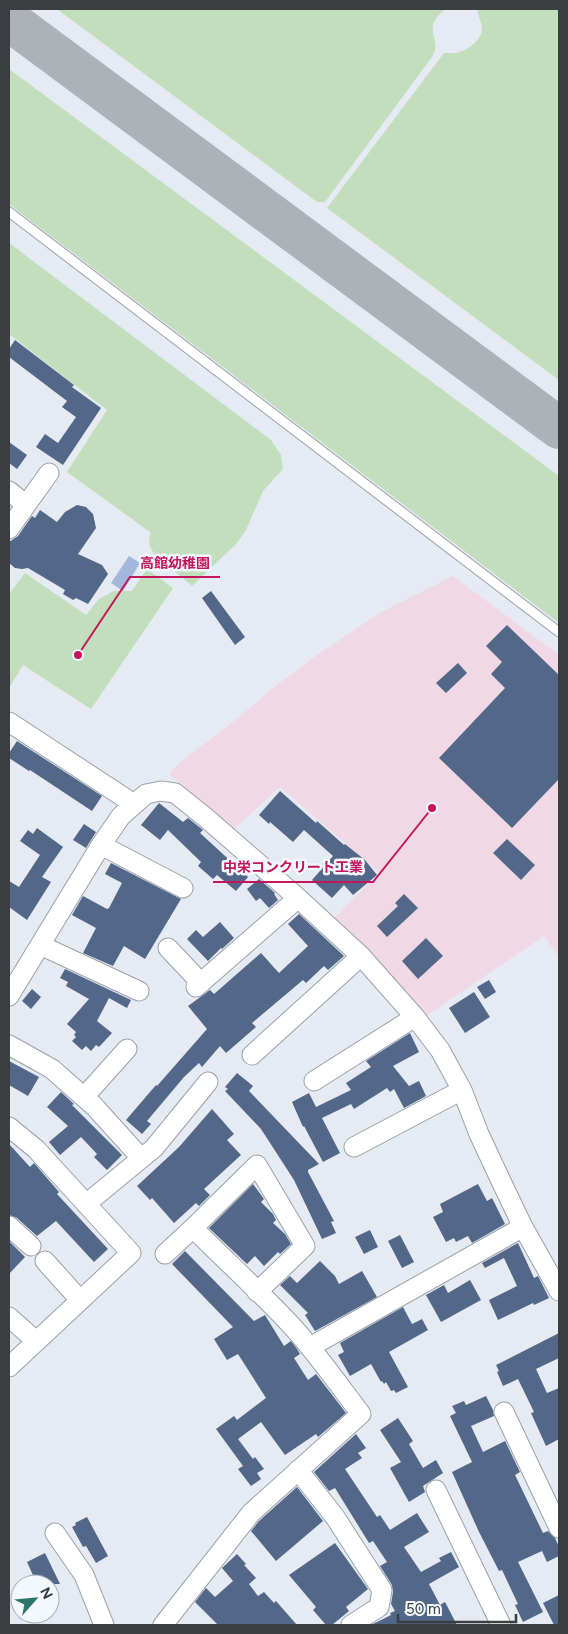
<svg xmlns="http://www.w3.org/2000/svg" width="568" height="1634" viewBox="0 0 568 1634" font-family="Figtree,'Noto Sans JP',sans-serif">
  <rect width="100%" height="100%" fill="#e5eaf3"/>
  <path fill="#f0d9e5" d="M453,576L559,655V957L544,936L426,1016L364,945L334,918L380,873L280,787L233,830L170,775L172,770L177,765L239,717L278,684L317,655L381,612Z"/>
  <path fill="#c2debc" d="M57,9H445C419,31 444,38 432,57L325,202H317Z
    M478,9H559V380L327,208L444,53C448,53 452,53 456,53C467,51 482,40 482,29C482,21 477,16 478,9Z
    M9,69L559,476V623L9,204Z
    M9,243L271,440L281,455L283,469L263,491L246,530L237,543L192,586L154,554L149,544L150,532L67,472L107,410L9,334Z
    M147,569L173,588L91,709L23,665L9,688V594L25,573L86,615L99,599L114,591H132Z"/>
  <path fill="#a3b6dc" d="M129,556L140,563L123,591L111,583Z"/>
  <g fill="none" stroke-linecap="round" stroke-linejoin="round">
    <path stroke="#adb1b8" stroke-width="42" d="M9,20L559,428"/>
  </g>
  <path fill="#536788" d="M15,340L74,385L72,387L101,408L63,465L36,447L45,434L58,443L76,417L62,407L67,401L9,357V349Z
    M9,442L27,455L17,469L9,463Z
    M77,505L86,507L93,514L96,528L78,554L102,565L108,574L88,604L76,598L73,600L63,594L65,590L28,568L22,569L15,568L9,563V542L18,536L32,516L35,518L40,510L57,522L65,512Z
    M211,591L245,637L235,645L202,598Z
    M507,625L559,675V779L512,828L439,758L505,688L491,674L502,662L486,646Z
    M458,663L467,673L446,693L436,683Z
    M17,741L102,796L92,811L30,770L29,771L9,758V753Z
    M280,791L316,823L317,821L344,845L345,844L365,860L377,875L353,895L344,885L332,898L312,880L333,856L304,830L293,842L270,822L269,824L259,815Z
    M159,803L183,822L188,818L203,830L200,833L248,877L236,891L217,875L213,879L198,866L201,862L168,830L160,840L141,825Z
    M84,824L96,832L86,848L73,840Z
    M37,828L63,847L42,877L51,882L27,920L9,907V881L19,887L40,855L20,841L28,830L33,834Z
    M507,839L535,865L521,880L493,853Z
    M111,863L181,899L145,959L124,946L113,966L83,953L96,928L72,915L83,896L107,909L109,908L122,883L105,874Z
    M259,879L275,893L274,894L278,900L269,908L260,898L256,901L247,889Z
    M404,894L418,908L387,937L377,926L398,906L395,903Z
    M299,914L344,956L328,970L324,966L306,983L303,980L252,1023L256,1027L226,1053L220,1046L202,1067L199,1063L184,1077L147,1121L151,1124L142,1134L126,1120L156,1085L157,1086L207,1029L188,1006L210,990L214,994L261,953L279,973L308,946L288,924Z
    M220,922L234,938L222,949L221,948L208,961L187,939L196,930L203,937Z
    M426,938L443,956L418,979L402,961Z
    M65,969L131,1000L127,1008L109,998L97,1021L112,1033L99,1047L96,1045L91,1051L86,1046L82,1050L72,1041L76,1037L74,1035L76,1032L67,1024L89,999L66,986L68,982L60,978Z
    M489,980L496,992L485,999L477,987Z
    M32,989L41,997L31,1009L22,1001Z
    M474,992L490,1017L465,1033L449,1008Z
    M410,1033L419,1052L393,1066L409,1086L419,1081L426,1096L404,1108L394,1089L390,1092L387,1088L354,1109L351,1104L322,1118L340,1153L323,1162L304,1126L303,1127L292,1102L309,1093L316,1107L351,1090L346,1083L371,1067L366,1061Z
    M9,1061L39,1077L28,1096L9,1085Z
    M237,1073L253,1086L249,1091L319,1164L308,1170V1172L334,1221L331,1222L336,1233L322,1239L294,1180L261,1129L225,1091L228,1089L225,1087Z
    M61,1092L74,1104L72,1105L122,1155L107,1170L94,1157L97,1154L81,1137L60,1155L49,1142L68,1126L47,1107Z
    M212,1109L234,1134L227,1140L241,1155L204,1189L210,1195L199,1206L196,1203L174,1223L152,1198L150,1200L137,1186L179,1147Z
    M9,1144L30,1167L34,1163L59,1192L57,1194L108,1249L94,1262L56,1221L37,1236L17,1218L9,1215Z
    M253,1184L264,1199L261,1202L273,1214L276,1220L273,1223L285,1234L291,1244L280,1254L278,1252L264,1266L255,1256L247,1264L209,1228Z
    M478,1184L487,1201L492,1198L505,1224L472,1243L468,1236L456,1242L454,1238L446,1242L433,1217L443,1212L440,1204Z
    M370,1230L378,1247L364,1254L355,1237Z
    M400,1235L414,1262L402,1268L388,1241Z
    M9,1241L25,1257L9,1274Z
    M518,1243L534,1278L538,1276L549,1298L534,1305L533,1303L498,1320L489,1300L517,1286L504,1258L485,1268L482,1263Z
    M185,1251L254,1321L265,1315L284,1346L291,1341L297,1349L300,1354L294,1358L308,1380L316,1374L346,1413L318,1437L316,1434L285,1455L261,1422L238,1439L253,1459L255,1457L264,1469L257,1473L261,1479L251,1486L238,1469L243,1466L216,1429L234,1416L237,1420L266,1398L238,1354L227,1360L214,1339L233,1327L172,1264Z
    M320,1261L335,1276L339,1284L362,1271L377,1297L315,1331L305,1315L308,1313L280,1285L290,1276L297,1283Z
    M470,1280L481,1300L441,1322L426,1295L444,1285L448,1293Z
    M403,1307L412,1324L422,1319L428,1330L389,1352L408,1387L396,1393L394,1390L391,1391L386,1382L384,1384L382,1381L381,1382L371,1364L350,1376L338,1355L344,1352L340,1343Z
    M559,1333V1358L536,1369L547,1393L559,1388V1439L546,1446L531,1413L534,1412L518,1379L503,1386L497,1372L499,1371L496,1365Z
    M486,1396L493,1410L494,1416L471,1426L483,1452L505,1441L520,1472L515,1475L543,1533L548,1531L555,1538L559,1547V1556L547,1562L542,1551L518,1562L543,1612L523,1622L515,1605L518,1604L502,1570L499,1571L479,1532L452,1472L472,1462L450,1416L456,1413L452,1406L464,1401L466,1405Z
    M398,1418L413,1441L409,1444L423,1468L436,1460L443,1473L423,1486L425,1492L409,1502L390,1468L401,1462L380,1430Z
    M356,1434L366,1448L358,1453L362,1458L345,1469L377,1517L380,1515L390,1530L417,1513L429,1532L404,1547L421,1572L441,1561L439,1558L451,1552L459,1567L429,1584L440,1605L445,1602L457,1625H371L391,1615L390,1613L395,1611L391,1604L393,1592L392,1585L380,1566L387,1562L373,1541L369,1543L335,1488L329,1491L314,1472Z
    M297,1487L323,1521L276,1561L251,1531L259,1521Z
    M87,1517L108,1556L96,1563L86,1546L83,1547L72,1527L76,1525L75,1523Z
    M335,1543L368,1589L346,1607L349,1611L332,1625H326L313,1610L316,1607L289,1575Z
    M45,1553L60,1584H37L27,1562Z
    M237,1554L246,1564L244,1565L256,1578L249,1584L258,1596L264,1592L274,1603L276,1601L297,1625H218L195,1602L206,1588L215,1597L233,1581L222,1568Z
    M559,1595V1625H554L543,1603Z"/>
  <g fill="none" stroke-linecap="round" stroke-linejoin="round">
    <defs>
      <path id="lane" d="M9,212L559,632"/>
      <path id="street" d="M9,491L25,504
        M9,529L49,473
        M9,722L134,804
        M101,845L183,888
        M40,945L139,991
        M168,948L201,983
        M196,987L298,898
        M9,996L101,845L121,816L146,794L161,791L175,793L205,817L298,898L361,956L415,1017L440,1050L462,1090L479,1134L500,1179L523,1227L559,1291
        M9,1045L52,1069L94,1106L141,1158
        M252,1055L361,956
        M314,1081L415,1017
        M84,1097L127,1049
        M9,1127L36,1149L131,1253L9,1367
        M354,1147L462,1090
        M86,1204L154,1148L208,1082
        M9,1226L31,1246
        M165,1254L193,1228
        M45,1261L80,1300
        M9,1317L36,1341
        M310,1347L523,1227
        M504,1412L559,1528
        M298,1470L335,1517L382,1590L379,1607L351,1625
        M436,1490L501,1625
        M55,1533L84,1575L104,1625
        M163,1625L251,1513L361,1414C338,1384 316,1352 290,1324C259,1291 225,1260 193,1228L257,1165L305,1246L257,1292"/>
    </defs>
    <use href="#lane" stroke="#9ba1a9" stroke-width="11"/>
    <use href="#street" stroke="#9ba1a9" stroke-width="21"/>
    <use href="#lane" stroke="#fff" stroke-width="9"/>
    <use href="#street" stroke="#fff" stroke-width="19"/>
  </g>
  <path fill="none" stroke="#c2185b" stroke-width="2" d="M78 655L130 577H220M432 808L373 882H213"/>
  <g fill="#c2185b" stroke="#f3f8ff" stroke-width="2">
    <circle cx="78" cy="655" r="5"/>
    <circle cx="432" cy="808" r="5"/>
  </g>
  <g font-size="14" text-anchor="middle" font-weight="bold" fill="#c2185b" stroke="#f3f8ff" stroke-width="5" stroke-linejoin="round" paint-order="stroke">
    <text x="175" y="568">高館幼稚園</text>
    <text x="293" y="872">中栄コンクリート工業</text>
  </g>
  <rect width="568" height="1634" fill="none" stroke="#3b3d40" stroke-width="20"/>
  <g transform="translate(35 1599) rotate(63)"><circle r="24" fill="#f3f8ff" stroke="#a9adb3"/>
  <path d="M0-4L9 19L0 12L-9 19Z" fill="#2e746b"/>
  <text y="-8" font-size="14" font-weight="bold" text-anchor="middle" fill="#3b3d40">N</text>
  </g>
  <path d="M398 1614v8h118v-8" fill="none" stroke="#3b3d40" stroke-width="2.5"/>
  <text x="406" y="1614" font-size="15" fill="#3b3d40" stroke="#f3f8ff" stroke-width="4" paint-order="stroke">50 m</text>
</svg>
